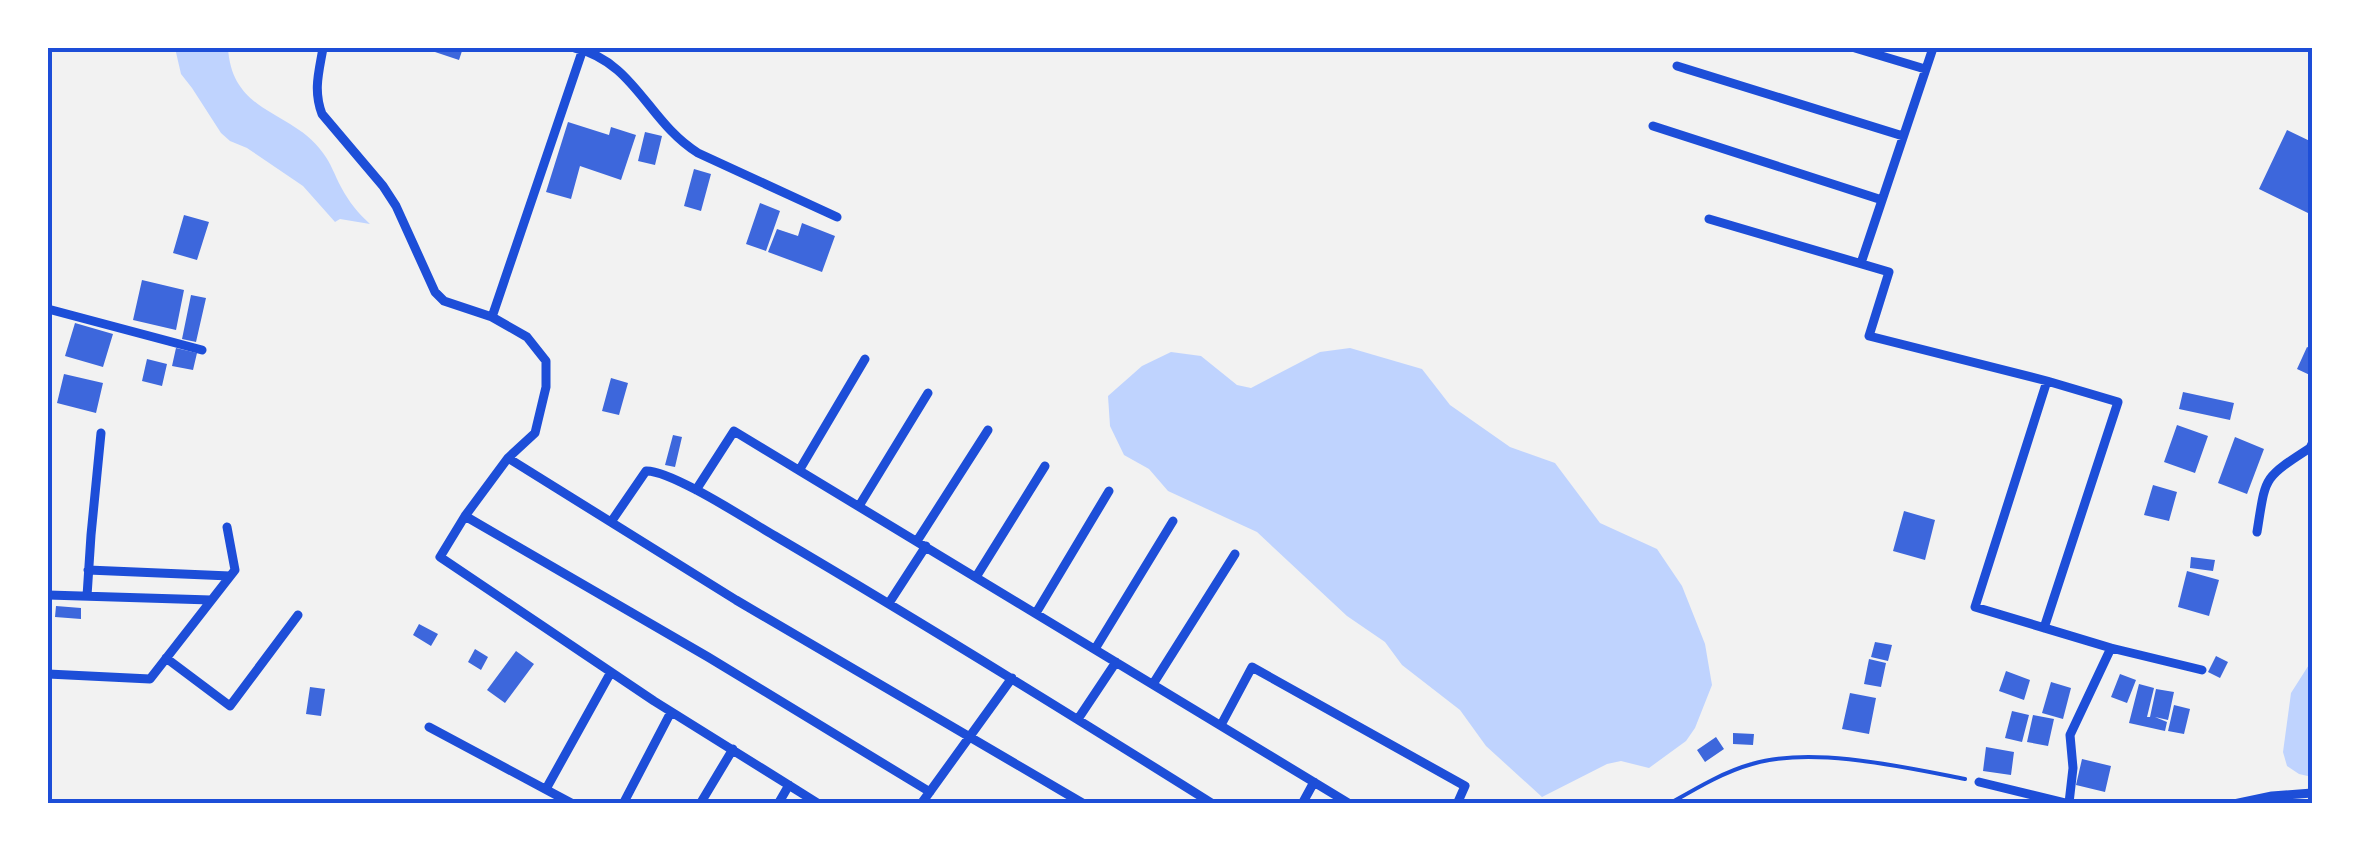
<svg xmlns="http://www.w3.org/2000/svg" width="2360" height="851" viewBox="0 0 2360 851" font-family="Rubik,sans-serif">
  <rect width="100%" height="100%" fill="#f2f2f2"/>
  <path fill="#bfd3fe" d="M175,48H228C232,115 293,110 323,153C331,163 335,176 341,187C349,202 358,213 370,224L340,219L335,222L303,186L247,148L230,141L221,133L192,88L181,74Z
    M1350,348L1422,369L1450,405L1510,447L1555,463L1600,523L1657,549L1682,586L1705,644L1712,685L1695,728L1686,741L1649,768L1621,761L1607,764L1542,797L1486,746L1460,710L1402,665L1385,642L1347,616L1257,532L1168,491L1149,469L1124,455L1110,426L1108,396L1142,366L1171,352L1201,356L1237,385L1251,388L1320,352Z
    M2312,660V777L2299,774L2287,766L2283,752L2291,693Z"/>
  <path fill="#3d67dc" d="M433,48H463L459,60L432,51Z
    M568,122L609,135L611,127L636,135L621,180L580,166L571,199L546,192Z
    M2287,130L2312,142V215L2259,189Z
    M645,132L662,136L655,165L638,161Z
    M694,169L711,174L701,211L684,206Z
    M760,203L780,211L766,251L746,244Z
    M184,215L209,222L197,260L173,253Z
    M802,223L835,236L822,272L768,252L777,229L798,236Z
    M142,280L184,290L176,330L133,320Z
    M191,295L206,298L196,342L182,339Z
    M75,323L113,334L103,367L65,356Z
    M2307,347L2312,349V376L2297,369Z
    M176,348L197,353L193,370L172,366Z
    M147,359L167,364L162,386L142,381Z
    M64,374L103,383L96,413L57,403Z
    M611,378L628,383L619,415L602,411Z
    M2183,392L2234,403L2230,420L2179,409Z
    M2177,425L2208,436L2195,473L2164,462Z
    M673,435L682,437L675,467L665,465Z
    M2235,437L2264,449L2247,494L2218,483Z
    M2153,485L2177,492L2169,521L2144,515Z
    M1904,511L1935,520L1925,560L1893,551Z
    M2191,557L2215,560L2213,571L2190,568Z
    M2187,571L2219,580L2209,616L2178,607Z
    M56,606L81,608V619L55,617Z
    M419,624L438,634L431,646L413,635Z
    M1875,642L1892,645L1888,661L1871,657Z
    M475,649L488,657L481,670L468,662Z
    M516,651L534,664L505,703L487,690Z
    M2216,656L2228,662L2220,678L2208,672Z
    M1869,659L1886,663L1881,687L1864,684Z
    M2006,671L2030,680L2024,700L1999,691Z
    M2120,674L2136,680L2127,703L2111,697Z
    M2051,682L2071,688L2063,719L2042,713Z
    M2139,684L2154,688L2147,717H2150L2156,689L2174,692L2168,720L2155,717L2167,722L2165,731L2129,723Z
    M310,687L325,689L321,716L306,714Z
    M1850,693L1876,698L1869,734L1842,729Z
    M2174,705L2190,709L2184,734L2168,731Z
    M2012,711L2029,715L2022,742L2005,738Z
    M2033,715L2054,719L2048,746L2027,742Z
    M1733,733L1754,734L1753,745L1733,744Z
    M1716,737L1724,749L1705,762L1697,750Z
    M1986,747L2014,752L2011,775L1983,771Z
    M2082,759L2111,766L2105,792L2076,785Z"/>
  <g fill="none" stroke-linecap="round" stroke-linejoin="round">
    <path stroke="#1d4ed8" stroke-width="4" d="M1669,804C1695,789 1723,772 1752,764C1812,746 1904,767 1965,779"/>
    <path stroke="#1d4ed8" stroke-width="9" d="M323,48C319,72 313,90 322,114L383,186L396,206L435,292L444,301L492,317L527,337L546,361V387L535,433L508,458
      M575,48C635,62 648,122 698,153L837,217
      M1855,48L1925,69
      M1677,66L1903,136
      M1653,126L1882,200
      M1709,219L1889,272L1869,336L2047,381L2118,402L2044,628
      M1861,263L1933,48
      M48,309L202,350
      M492,317L583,49
      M2047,381L1975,607L2111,648
      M800,469L865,359
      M696,490L734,431L1350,804
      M859,506L928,393
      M465,516L708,657L930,792
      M611,522L646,471C671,470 749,521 775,536C923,623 1068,713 1213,804
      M2257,532C2266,476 2262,479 2310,448L2312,444
      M917,541L988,430
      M88,570L230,576
      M976,577L1045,466
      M48,595L211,600
      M87,596L91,535L101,433
      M889,603L926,546
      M1036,613L1109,491
      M1095,649L1173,521
      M166,658L230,706L298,615
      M48,674L150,679L235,570L227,527
      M1153,684L1235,554
      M1078,719L1116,662
      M1221,725L1252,667L1465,786L1457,804
      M429,727L573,804
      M1979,782L2070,804
      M546,789L611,672
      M2069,803L2073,768L2070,735L2111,648L2202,670
      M623,804L671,712
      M700,804L733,749
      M778,804L789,785
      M819,804L654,701L440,557L465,516L508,458L736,600L1084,804
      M921,804L1012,678
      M1302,804L1314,782
      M2234,804L2272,796L2312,793"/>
  </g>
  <rect width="2360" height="851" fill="none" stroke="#ffffff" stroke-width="100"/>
  <rect x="50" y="50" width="2260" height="751" fill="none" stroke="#1d4ed8" stroke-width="4"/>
</svg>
